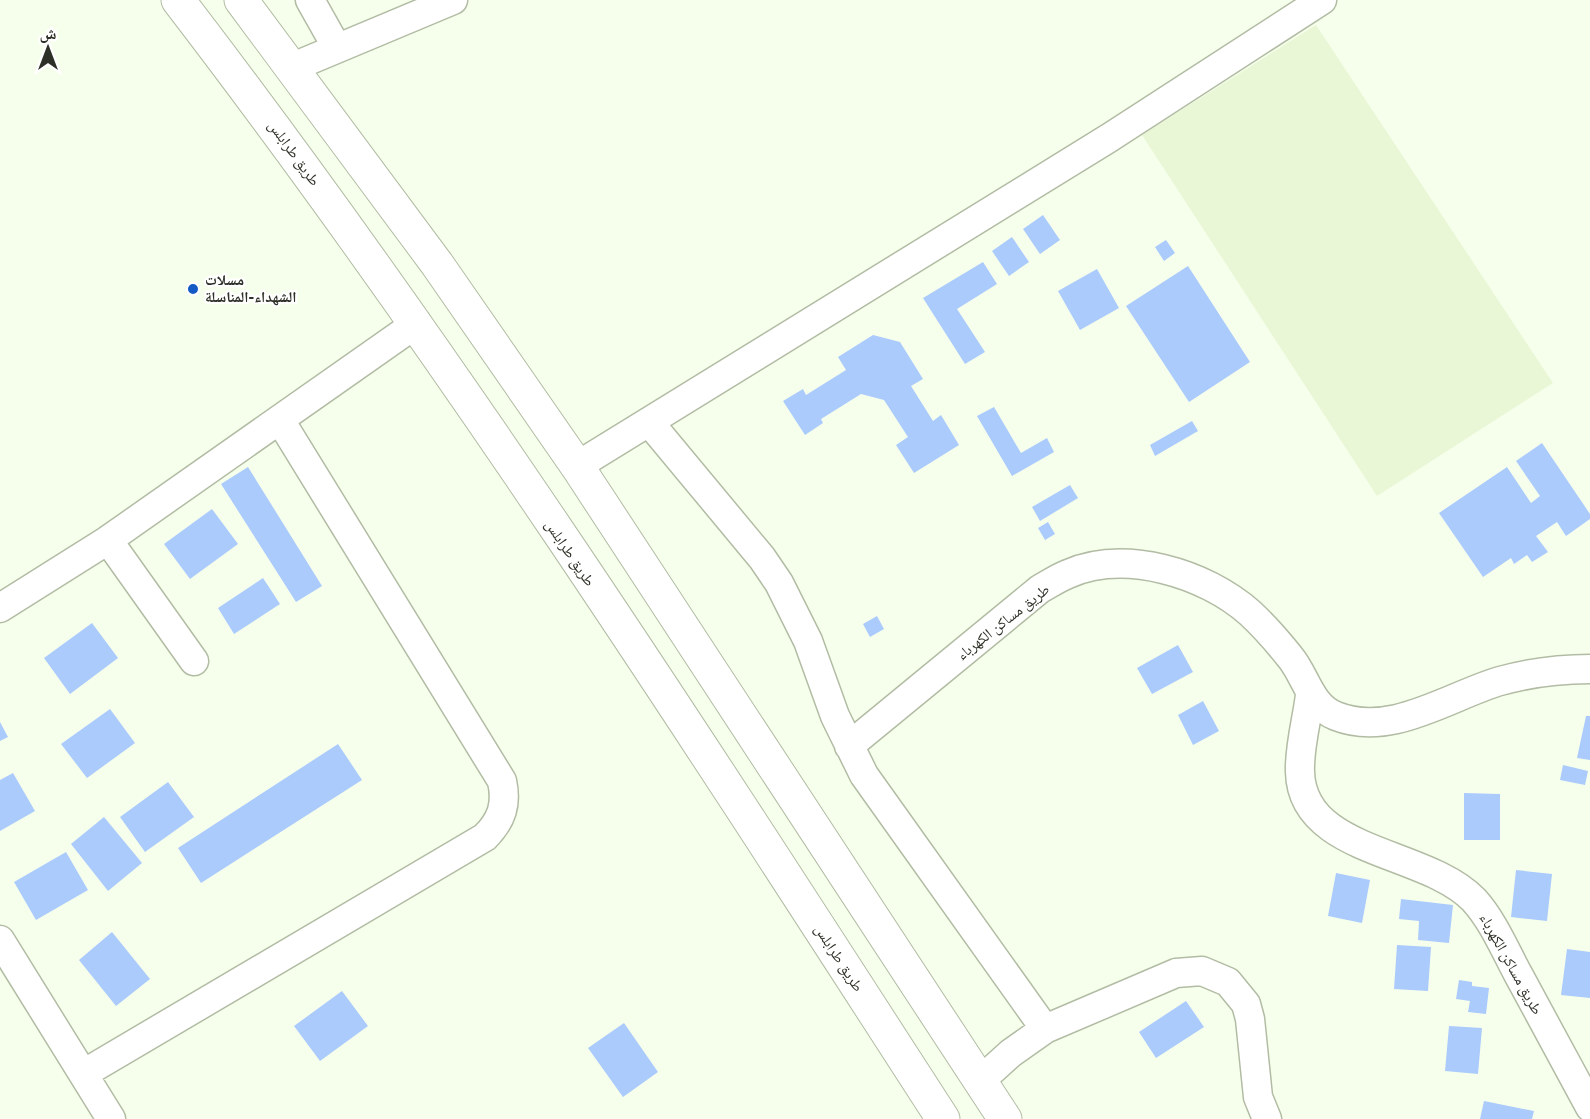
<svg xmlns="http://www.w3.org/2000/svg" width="1590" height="1119" viewBox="0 0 1590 1119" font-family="Signika,'Noto Naskh Arabic',sans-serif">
  <rect width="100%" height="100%" fill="#f6ffeb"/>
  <path fill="#e9f7d6" d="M1316,25L1553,383L1377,496L1142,135Z"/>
  <path fill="#abcbfd" d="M1043,215L1060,240L1040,254L1023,229Z
    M1012,237L1029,262L1009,276L992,251Z
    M1166,240L1175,253L1164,261L1155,247Z
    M983,262L997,284L957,309L985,352L965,364L923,298Z
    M1188,266L1250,362L1189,402L1126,306Z
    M1097,269L1119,308L1080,330L1058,291Z
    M873,335L900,342L923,379L911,386L933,421L941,415L959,445L914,473L896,445L908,437L884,400L861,394L821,419L823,423L805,435L783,401L803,389L806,395L846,370L838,357Z
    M994,407L1021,453L1047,438L1054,452L1012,476L977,416Z
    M1192,421L1198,431L1155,456L1150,445Z
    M1542,443L1590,514V519L1566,536L1557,522L1536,536L1548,552L1532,562L1527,555L1514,564L1511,558L1483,577L1439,513L1507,467L1531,503L1540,496L1516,461Z
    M248,467L322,586L296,602L221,484Z
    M1070,485L1078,498L1040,521L1032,507Z
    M212,509L238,544L190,579L164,544Z
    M1048,522L1055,534L1045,540L1038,528Z
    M263,578L280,604L234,634L218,608Z
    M877,616L884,629L870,637L863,624Z
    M92,623L118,658L70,694L44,658Z
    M1178,645L1193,672L1152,694L1137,668Z
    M1203,701L1219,731L1193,745L1178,715Z
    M110,709L135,743L87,778L61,744Z
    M1586,716H1590V760L1577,758Z
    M0,722L8,737L0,741Z
    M338,744L362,780L201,883L178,848Z
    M1563,765L1588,771L1585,785L1560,780Z
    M13,773L35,811L0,831V780Z
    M168,782L194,817L145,852L120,817Z
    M1464,793L1500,794V840H1464Z
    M104,817L142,863L108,891L71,844Z
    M66,852L88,890L36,920L14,882Z
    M1516,870L1552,874L1547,921L1511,917Z
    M1336,873L1370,880L1362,923L1328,916Z
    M1401,899L1453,905L1449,943L1418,940L1419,921L1399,919Z
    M112,932L150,979L116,1006L79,960Z
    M1397,945L1431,947L1428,991L1394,989Z
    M1567,949L1590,952V998L1561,995Z
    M1459,980L1472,982V986L1489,988L1486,1014L1468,1012L1470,1001L1456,999Z
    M342,991L368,1026L320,1061L294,1026Z
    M1186,1001L1204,1027L1156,1058L1139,1032Z
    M624,1023L658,1072L623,1097L588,1048Z
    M1449,1026L1482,1028L1478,1074L1445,1071Z
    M1484,1101L1534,1111L1532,1119H1480Z"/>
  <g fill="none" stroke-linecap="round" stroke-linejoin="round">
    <defs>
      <path id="minor" d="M310,0L337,48
        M293,67L453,0
        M649,422L762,558L779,583L808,641L835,716L864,775L1045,1029
        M577,466L1109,138L1322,0
        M108,540L194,661
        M0,608L108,540L417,323
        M1310,695C1307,720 1299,747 1300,772C1302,854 1426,850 1474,900C1493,921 1505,950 1518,974C1542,1019 1566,1063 1590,1107
        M849,746L1040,589C1049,584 1058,578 1068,574C1125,549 1205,573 1250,613C1264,626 1278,642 1290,657C1306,676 1310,706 1336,716C1391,738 1449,696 1500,681C1529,673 1561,669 1590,669
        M0,940L111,1119
        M83,1074L485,837C502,820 507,804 502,781L280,420
        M980,1081L1011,1053L1045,1029L1176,973L1202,971L1228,982L1246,1004L1250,1019L1258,1097L1267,1119"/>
      <path id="highway" d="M178,0C453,358 698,740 943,1119
        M241,0L437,264L577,466L1005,1119"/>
    </defs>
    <use href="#minor" stroke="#b2bca4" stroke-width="31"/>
    <use href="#highway" stroke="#b2bca4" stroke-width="35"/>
    <use href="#minor" stroke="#fff" stroke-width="28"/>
    <use href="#highway" stroke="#fff" stroke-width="33"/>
  </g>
  <circle fill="#145ac5" stroke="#fff" stroke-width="2" cx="193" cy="289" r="6"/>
  <g text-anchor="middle" stroke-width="4.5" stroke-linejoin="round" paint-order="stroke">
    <g font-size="15" fill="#2c3026" stroke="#fff">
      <text transform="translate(294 153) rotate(54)" y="5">طريق طرابلس</text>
      <text transform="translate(570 553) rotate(56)" y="5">طريق طرابلس</text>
      <text transform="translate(1003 622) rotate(-38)" y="5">طريق مساكن الكهرباء</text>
      <text transform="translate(839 958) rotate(57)" y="5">طريق طرابلس</text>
      <text transform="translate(1511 964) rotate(61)" y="5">طريق مساكن الكهرباء</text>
    </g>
    <g font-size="15" font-weight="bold" fill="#2c3026" stroke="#fff" text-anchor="start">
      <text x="205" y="285">مسلات<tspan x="205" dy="17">الشهداء-المناسلة</tspan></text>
    </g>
  </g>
  <g transform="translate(48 48)" stroke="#ffffff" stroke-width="4.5" paint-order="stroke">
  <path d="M0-4.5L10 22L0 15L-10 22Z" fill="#2c3026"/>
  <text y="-9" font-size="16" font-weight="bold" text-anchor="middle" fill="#2c3026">ش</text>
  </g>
</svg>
